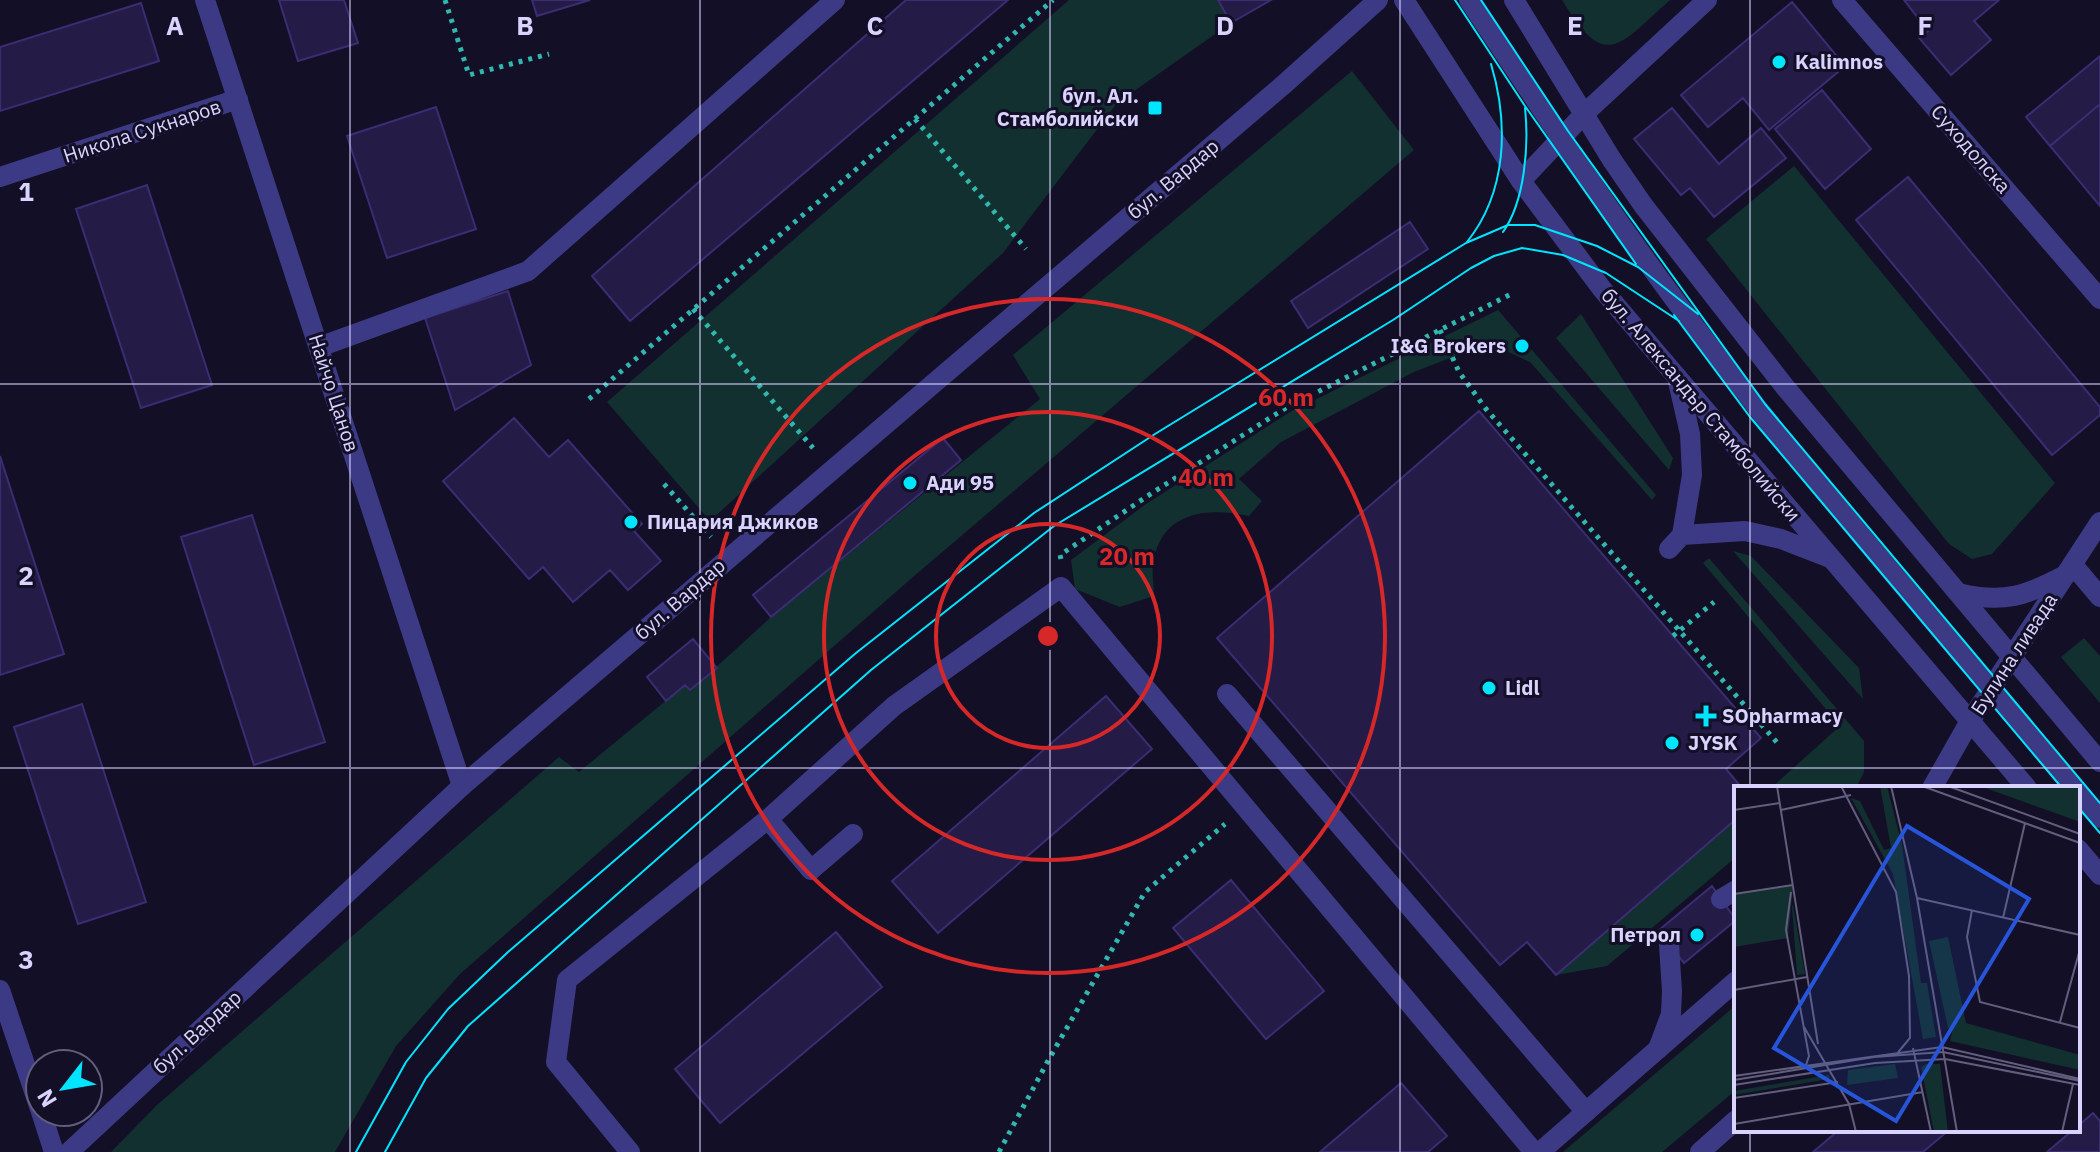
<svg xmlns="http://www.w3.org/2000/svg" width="2100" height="1152" viewBox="0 0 2100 1152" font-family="'IBM Plex Sans',sans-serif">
  <rect width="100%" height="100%" fill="#130f26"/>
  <path fill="#12302f" d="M1069,0H1218L1231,23L1117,103L1003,253L710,521L607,402Z
    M1562,0H1670C1619,45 1606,73 1562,0Z
    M1352,71L1414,150L913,577L460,974L396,1046L335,1152H111L157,1105L559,757L579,772L685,685L691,690L771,617L1040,399L1013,355Z
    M1794,166L2055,483L1992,554L1972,559L1949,544L1706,239Z
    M1498,310L1656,495L1652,500L1530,362L1502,349L1468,351L1414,372L1281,442L1239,479L1262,501L1249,516C1209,507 1163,511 1154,559C1151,570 1154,584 1154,596L1120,607L1075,589L1071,560L1146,504L1290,412Z
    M1581,314L1673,458L1669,470L1556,338Z
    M1733,551L1751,556L1859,668L1863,699Z
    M1709,558L1864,741V772L1856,788H1771L1840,726L1703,563Z
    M2084,638L2100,656V703L2061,657Z
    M1736,819V857L1607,966L1556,975Z
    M1736,1005V1090L1662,1152H1563Z"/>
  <path fill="#241b47" stroke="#3b2d73" stroke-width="2" d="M279,0H344L358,43L298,61Z
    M532,0H590L537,16Z
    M906,0H1008L630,321L592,276Z
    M1218,0H1271L1231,23Z
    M1904,0H1999L1974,21L1991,40L1951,75L1919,38L1928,31Z
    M1792,2L1845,66L1769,130L1743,98L1708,127L1681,95Z
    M141,3L159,61L0,111V47Z
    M2100,56V104L2050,146L2026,117Z
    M1822,90L1871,149L1825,189L1775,129Z
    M2100,104V206L2050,146Z
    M436,107L476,229L387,258L347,136Z
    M1672,108L1719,164L1761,128L1786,158L1714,217L1690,188L1681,195L1634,139Z
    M1908,177L2100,407V415L2052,455L1856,220Z
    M147,185L212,385L141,408L76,209Z
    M1410,222L1428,249L1308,328L1291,301Z
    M508,291L531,365L455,410L425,318Z
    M1479,411L1761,738L1726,769L1742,788H1736V819L1556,975L1527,942L1500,965L1217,638Z
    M514,418L549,457L568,440L642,524L634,531L661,561L628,590L610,570L573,602L543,567L529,579L443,481Z
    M943,438L961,460L771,617L753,595Z
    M0,456L64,654L0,675Z
    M252,515L325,742L254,765L181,537Z
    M693,639L717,668L690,690L685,685L666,701L647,677Z
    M1106,696L1152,749L938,933L892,881Z
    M82,704L146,902L78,924L14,727Z
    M1231,880L1324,991L1266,1039L1173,928Z
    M1712,886L1736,920L1684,963L1658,931Z
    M836,932L882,987L720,1123L675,1069Z
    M1401,1083L1447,1136L1428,1152H1320Z
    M2093,1113L2100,1121V1152H2047L2073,1130H2078V1126Z
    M1839,1130H1949L1923,1152H1813Z"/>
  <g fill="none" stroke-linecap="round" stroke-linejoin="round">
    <path stroke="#2fb8b0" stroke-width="5" stroke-dasharray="4 6" stroke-linecap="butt" d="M445,0L469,75L549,54
      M915,119L1026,249
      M693,309L813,448
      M1440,330L1459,372L1486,409L1780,746
      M589,399L1053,0
      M664,484L711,537
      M1061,559L1060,555L1152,493L1284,409L1513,293
      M1673,636L1714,602
      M999,1152L1049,1059L1145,892L1225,824"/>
    <path stroke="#3d3a85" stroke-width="20" d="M1469,0C1546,116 1623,233 1708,344C1824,497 1951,641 2074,788
      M1677,377L1690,434L1692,475L1682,535
      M1669,549L1682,535L1745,531L1781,539L1830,558
      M1227,694L1586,1112
      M2078,792L2100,818
      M768,819L811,870L853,834
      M1721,899L1736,890
      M0,990L40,1109
      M1658,1049L1671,1014L1672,991L1669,945
      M41,1112L54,1152
      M630,1152L556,1062L567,980L768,819L894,706L1061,587L1534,1152"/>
    <path stroke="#3d3a85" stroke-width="20" d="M205,0L462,786
      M1842,0L2100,299
      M0,177L238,99
      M319,347L528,271L835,0
      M2073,565L2100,597
      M1932,788L1970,721L2100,522
      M1540,1152L1736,981
      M1700,1152L1736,1120"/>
    <path stroke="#3d3a85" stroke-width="20" d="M1404,0L1521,181L1602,289L2027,788
      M1514,0L1612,160L1643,205L1785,387L2100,762
      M1521,181L1584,114L1707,0
      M1958,593C2004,604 2026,596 2067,574
      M2078,849L2100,875
      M69,1152L462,786L1281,87L1378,0"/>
    <path stroke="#00e5ff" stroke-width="2" d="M1455,0L1525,106L1636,264
      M1481,0L1568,131L1765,404L2100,803
      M1503,232C1525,201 1529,145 1525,108
      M1467,242C1507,192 1509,124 1491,64
      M1674,315L1750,417L2062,788
      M2078,807L2100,833
      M356,1152L406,1062L448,1009L508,952L856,653L1034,513L1155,434L1466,243L1508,225H1535L1597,246L1638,267L1698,314
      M385,1152L426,1078L468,1026L871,670L1054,526L1393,320L1471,268L1494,256L1522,248L1563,255L1606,273L1679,321"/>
  </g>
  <path fill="none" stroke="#d9d4ff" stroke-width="2" stroke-opacity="0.55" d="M350,0V1152M700,0V1152M1050,0V1152M1400,0V1152M1750,0V788M0,384H2100M0,768H2100M1750,1130V1152"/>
  <g fill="none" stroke="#d62828" stroke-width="4">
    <circle cx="1048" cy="636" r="112"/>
    <circle cx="1048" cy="636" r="224"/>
    <circle cx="1048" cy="636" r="337"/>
  </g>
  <g fill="#00e5ff" stroke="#130f26" stroke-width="3">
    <circle cx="1779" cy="62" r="8"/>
    <rect x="1147" y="100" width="16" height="16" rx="4"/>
    <circle cx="1522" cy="346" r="8"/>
    <circle cx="910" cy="483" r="8"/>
    <circle cx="631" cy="522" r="8"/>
    <circle cx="1489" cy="688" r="8"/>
    <path d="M1702 704h8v8h8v8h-8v8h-8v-8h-8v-8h8z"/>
    <circle cx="1672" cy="743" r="8"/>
    <circle cx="1697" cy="935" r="8"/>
  </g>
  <g text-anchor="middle" stroke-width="6" stroke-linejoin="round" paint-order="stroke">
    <g font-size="20" font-weight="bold" fill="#d9d4ff" stroke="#130f26" text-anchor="start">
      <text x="1795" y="69">Kalimnos</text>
      <text x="1139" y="103" text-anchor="end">бул. Ал.<tspan x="1139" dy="23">Стамболийски</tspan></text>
      <text x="1506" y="353" text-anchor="end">I&amp;G Brokers</text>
      <text x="926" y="490">Ади 95</text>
      <text x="647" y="529">Пицария Джиков</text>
      <text x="1505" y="695">Lidl</text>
      <text x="1722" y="723">SOpharmacy</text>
      <text x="1688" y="750">JYSK</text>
      <text x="1681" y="942" text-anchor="end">Петрол</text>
    </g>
    <g font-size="20" fill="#d9d4ff" stroke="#130f26">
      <text transform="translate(142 131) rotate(-18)" y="7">Никола Сукнаров</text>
      <text transform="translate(1971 149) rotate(49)" y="7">Суходолска</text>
      <text transform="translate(1173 179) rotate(-40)" y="7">бул. Вардар</text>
      <text transform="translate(334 393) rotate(72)" y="7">Найчо Цанов</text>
      <text transform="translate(1701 405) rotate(50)" y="7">бул. Александър Стамболийски</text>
      <text transform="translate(680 599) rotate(-41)" y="7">бул. Вардар</text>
      <text transform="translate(2014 654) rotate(-57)" y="7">Булина ливада</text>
      <text transform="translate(197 1032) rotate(-43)" y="7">бул. Вардар</text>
    </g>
  </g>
  <g transform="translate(1734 786)">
    <rect width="346" height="346" fill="#130f26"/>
    <path d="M146,0H153L168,59L187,197H193L202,251L189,253L159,88L117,12L126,15L150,64L157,62ZM246,0H346V36ZM59,99L54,152L0,161V108ZM58,120L59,119L71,188L63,189ZM214,151L232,237L346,269V284L216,255L219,242H214L195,155ZM161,278L164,292L113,299L114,284ZM192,278H206L214,346H200L187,281ZM95,289V293L0,309V305Z" fill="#12302f"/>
    <path fill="none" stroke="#625e7d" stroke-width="2" d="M43,0L84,258M107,0L162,106L175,190L176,252L161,270M157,0L183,112L223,346M188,0L346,57M214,0L346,48M0,24L46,17M47,24L117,9M57,106L52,144L75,270L72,279M0,108L59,99M183,112L346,149M238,124L233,151L246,216L346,242M269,132L291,37M0,204L73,191M326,236L346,163M70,241L115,318L122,346M179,262L197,346M0,290L208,261L346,293M0,294L140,271L209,266L346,295M0,299L141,277L211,273L346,299M0,312L104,296M0,338L189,306M328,346L339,298"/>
    <path fill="#2655da" fill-opacity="0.15" stroke="#2655da" stroke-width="4" d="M173,40L295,113L162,335L40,262Z"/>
    <rect width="346" height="346" fill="none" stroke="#d9d4ff" stroke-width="4"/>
  </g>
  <g font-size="26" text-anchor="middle" font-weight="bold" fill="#d9d4ff" stroke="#130f26" stroke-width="6" stroke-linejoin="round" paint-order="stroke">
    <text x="175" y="35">A</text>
    <text x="525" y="35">B</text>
    <text x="875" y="35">C</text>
    <text x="1225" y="35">D</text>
    <text x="1575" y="35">E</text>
    <text x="1925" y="35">F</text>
    <text x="26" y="201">1</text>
    <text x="26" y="585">2</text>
    <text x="26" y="969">3</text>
  </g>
  <circle cx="1048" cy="636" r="12" fill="#d62828" stroke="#130f26" stroke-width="4"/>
  <g font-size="24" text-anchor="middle" font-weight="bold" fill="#d62828" stroke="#130f26" stroke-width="6" stroke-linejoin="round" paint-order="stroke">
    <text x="1286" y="406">60 m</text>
    <text x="1206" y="486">40 m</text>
    <text x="1127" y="565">20 m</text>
  </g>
  <g transform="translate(64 1088) rotate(239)"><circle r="38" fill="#130f26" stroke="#625e7d" stroke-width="2"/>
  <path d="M0-6L14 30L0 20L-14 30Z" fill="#00e5ff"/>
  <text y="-12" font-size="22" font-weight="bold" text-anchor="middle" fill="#d9d4ff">N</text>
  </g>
</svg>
